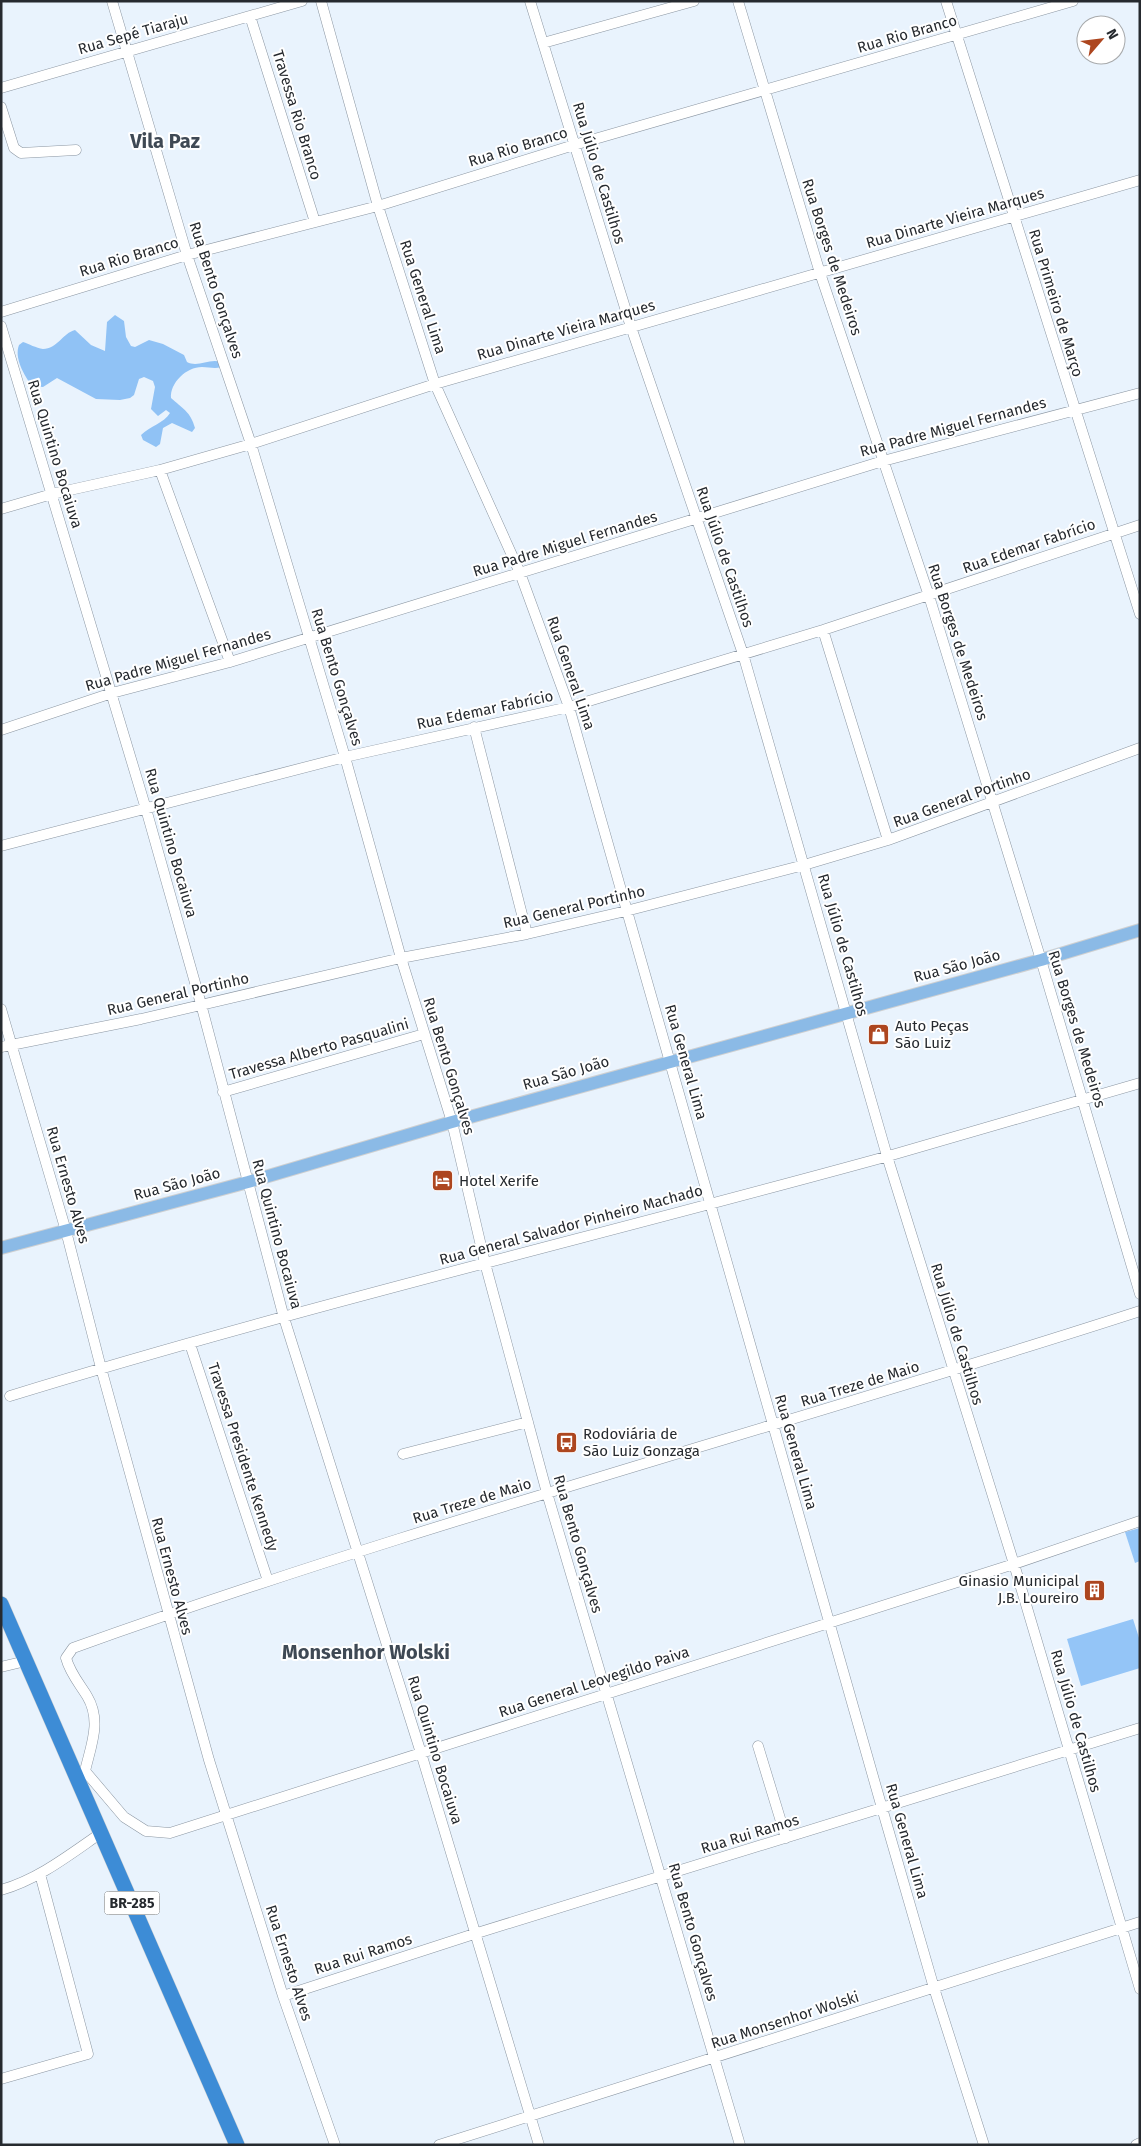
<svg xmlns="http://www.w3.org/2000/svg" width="1141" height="2146" viewBox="0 0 1141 2146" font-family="'Fira Sans',sans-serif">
  <rect width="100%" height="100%" fill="#e9f3fd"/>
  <path fill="#94c5f7" d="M1140,1528V1561L1135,1563L1125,1532Z
    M1133,1619L1140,1641V1668L1081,1686L1067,1639Z"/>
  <path fill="#90c2f5" d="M115,315L124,321L126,337L131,346L135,347L149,340L163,344L184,355L187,362C198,368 209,358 221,362V367C215,369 209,367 202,367C186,367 170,383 171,398C182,408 191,412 195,428L192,432L172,423L163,428L160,444L156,447L143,440L141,435C150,426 164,423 170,413L166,410L158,416L151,409L155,387L153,381L144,377L139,379L134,395L130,398L120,400L96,399L57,378L43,387L32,386C24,375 14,358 19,345L23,342C29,344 36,348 43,349C57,349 63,333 75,330L91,345L105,351L107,322Z"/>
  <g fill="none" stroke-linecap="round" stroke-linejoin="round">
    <defs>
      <path id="minor" d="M112,1L187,255L251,444L345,757L401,958L452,1122L485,1263L547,1493L740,2145
        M321,1L378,206L435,384L520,573L569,707L882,1808L934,1988L984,2145
        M530,1L631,327L743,654L887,1156L1014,1564L1140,1989
        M738,1L820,273L929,596L1041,960L1140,1294
        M946,1L1140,614
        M250,16L315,222
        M543,43L694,1
        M1,88L302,1
        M1,107L14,148L21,153L76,150
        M1,312L187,255L378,206L574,145L1073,1
        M1,326L146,809L201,1004L284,1318L421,1753L539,2145
        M160,470L230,662
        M1,509L52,494L160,470L251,444L435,384L1140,180
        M823,630L888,840
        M474,727L527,934
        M1,730L112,693L230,662L883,461L1140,393
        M1,846L345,757L569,707L823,630L1140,525
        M1,1009L66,1231L101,1368L209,1760L283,1996L335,2145
        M1,1047L141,1019L401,958L527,934L626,911L804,865L888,840L1140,748
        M223,1092L424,1034
        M190,1344L268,1581
        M10,1396C299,1307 594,1237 885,1157C970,1133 1055,1107 1140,1083
        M403,1454L528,1422
        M1,1667L26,1661
        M758,1746L786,1838
        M85,1771C91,1745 102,1721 87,1696C79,1683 70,1673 66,1658L73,1648C424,1522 785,1426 1140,1311
        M80,1774L85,1771L124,1817L146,1831L170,1833L1014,1564L1140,1521
        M1,1890C39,1879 69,1855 101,1833
        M283,1996L474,1934L1140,1728
        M1,2079L88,2054L40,1874
        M439,2145L1140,1922
        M1136,2145L1140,2143"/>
      <path id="major" d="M1,1248L248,1182L452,1122L1041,960L1140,930"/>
      <path id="highway" d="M1,1604L237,2145"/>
    </defs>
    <use href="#minor" stroke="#8b96a2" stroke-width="11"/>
    <use href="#major" stroke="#cfd0d1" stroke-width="14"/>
    <use href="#highway" stroke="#cfd0d1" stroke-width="16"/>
    <use href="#minor" stroke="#fff" stroke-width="10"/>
    <use href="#major" stroke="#8bbae6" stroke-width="12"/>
    <use href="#highway" stroke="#3d8cd6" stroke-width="15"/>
  </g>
  <defs>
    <symbol id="shop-square" viewBox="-11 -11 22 22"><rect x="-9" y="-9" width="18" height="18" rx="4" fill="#ad461f" stroke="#fff"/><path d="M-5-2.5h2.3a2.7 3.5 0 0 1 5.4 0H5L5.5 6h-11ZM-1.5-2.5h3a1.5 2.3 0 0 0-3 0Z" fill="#fff"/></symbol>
    <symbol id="hotel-square" viewBox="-11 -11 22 22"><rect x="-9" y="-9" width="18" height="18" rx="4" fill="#ad461f" stroke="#fff"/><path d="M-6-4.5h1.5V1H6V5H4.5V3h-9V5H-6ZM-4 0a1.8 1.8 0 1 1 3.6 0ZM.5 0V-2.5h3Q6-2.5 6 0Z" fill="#fff"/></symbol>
    <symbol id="bus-square" viewBox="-11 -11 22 22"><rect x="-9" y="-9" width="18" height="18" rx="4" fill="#ad461f" stroke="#fff"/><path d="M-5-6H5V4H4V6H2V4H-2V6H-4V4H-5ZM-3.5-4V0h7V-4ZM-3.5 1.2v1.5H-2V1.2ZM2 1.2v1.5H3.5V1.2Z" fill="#fff"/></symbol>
    <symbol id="building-square" viewBox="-11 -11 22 22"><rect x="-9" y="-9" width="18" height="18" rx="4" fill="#ad461f" stroke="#fff"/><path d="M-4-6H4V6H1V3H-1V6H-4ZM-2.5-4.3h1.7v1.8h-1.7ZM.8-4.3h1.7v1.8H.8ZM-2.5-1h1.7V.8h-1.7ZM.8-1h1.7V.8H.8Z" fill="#fff"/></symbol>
  </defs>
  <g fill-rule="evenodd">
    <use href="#shop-square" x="866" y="1022" width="25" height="25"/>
    <use href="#hotel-square" x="430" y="1168" width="25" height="25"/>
    <use href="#bus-square" x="554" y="1430" width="25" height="25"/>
    <use href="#building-square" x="1082" y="1578" width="25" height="25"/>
  </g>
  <g text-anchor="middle" stroke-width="4" stroke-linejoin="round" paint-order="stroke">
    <rect fill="#fff" stroke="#676a6d" stroke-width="1" x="104.5" y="1891.5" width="55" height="23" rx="4"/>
    <g font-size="14" font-weight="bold" fill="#262a2f">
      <text x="132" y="1908">BR-285</text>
    </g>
    <g font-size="15" fill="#262a2f" stroke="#fff">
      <text transform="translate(133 34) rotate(-16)" y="5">Rua Sepé Tiaraju</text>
      <text transform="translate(907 34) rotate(-16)" y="5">Rua Rio Branco</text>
      <text transform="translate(297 115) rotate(73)" y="5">Travessa Rio Branco</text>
      <text transform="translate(518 147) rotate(-17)" y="5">Rua Rio Branco</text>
      <text transform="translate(599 173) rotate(73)" y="5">Rua Júlio de Castilhos</text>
      <text transform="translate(955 218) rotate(-16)" y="5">Rua Dinarte Vieira Marques</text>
      <text transform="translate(129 257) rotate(-17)" y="5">Rua Rio Branco</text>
      <text transform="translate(832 257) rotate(72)" y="5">Rua Borges de Medeiros</text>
      <text transform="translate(216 290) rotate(72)" y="5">Rua Bento Gonçalves</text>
      <text transform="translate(423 297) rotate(72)" y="5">Rua General Lima</text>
      <text transform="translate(1056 303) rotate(73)" y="5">Rua Primeiro de Março</text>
      <text transform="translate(566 330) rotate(-16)" y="5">Rua Dinarte Vieira Marques</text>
      <text transform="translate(953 427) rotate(-15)" y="5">Rua Padre Miguel Fernandes</text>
      <text transform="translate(55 454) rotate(73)" y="5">Rua Quintino Bocaiuva</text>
      <text transform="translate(565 544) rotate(-17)" y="5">Rua Padre Miguel Fernandes</text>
      <text transform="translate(1029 546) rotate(-19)" y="5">Rua Edemar Fabrício</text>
      <text transform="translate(725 557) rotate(71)" y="5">Rua Júlio de Castilhos</text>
      <text transform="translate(958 642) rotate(72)" y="5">Rua Borges de Medeiros</text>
      <text transform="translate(178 660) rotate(-16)" y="5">Rua Padre Miguel Fernandes</text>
      <text transform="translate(571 673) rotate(71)" y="5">Rua General Lima</text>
      <text transform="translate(337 677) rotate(73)" y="5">Rua Bento Gonçalves</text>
      <text transform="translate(485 710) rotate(-12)" y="5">Rua Edemar Fabrício</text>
      <text transform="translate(962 798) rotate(-20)" y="5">Rua General Portinho</text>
      <text transform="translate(171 843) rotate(74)" y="5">Rua Quintino Bocaiuva</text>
      <text transform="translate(574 907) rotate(-13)" y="5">Rua General Portinho</text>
      <text transform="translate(843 945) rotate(74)" y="5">Rua Júlio de Castilhos</text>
      <text transform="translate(957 966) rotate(-15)" y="5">Rua São João</text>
      <text transform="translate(178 994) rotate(-13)" y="5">Rua General Portinho</text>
      <text transform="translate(1077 1029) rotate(73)" y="5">Rua Borges de Medeiros</text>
      <text transform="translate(319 1049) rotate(-16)" y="5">Travessa Alberto Pasqualini</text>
      <text transform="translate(686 1062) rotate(74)" y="5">Rua General Lima</text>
      <text transform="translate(449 1066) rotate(73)" y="5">Rua Bento Gonçalves</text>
      <text transform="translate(566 1073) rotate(-16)" y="5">Rua São João</text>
      <text transform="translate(177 1184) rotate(-15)" y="5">Rua São João</text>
      <text transform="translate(68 1185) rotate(74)" y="5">Rua Ernesto Alves</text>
      <text transform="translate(571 1225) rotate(-15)" y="5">Rua General Salvador Pinheiro Machado</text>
      <text transform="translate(277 1234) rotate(75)" y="5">Rua Quintino Bocaiuva</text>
      <text transform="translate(957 1334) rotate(73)" y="5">Rua Júlio de Castilhos</text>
      <text transform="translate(860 1384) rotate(-17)" y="5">Rua Treze de Maio</text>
      <text transform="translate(796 1452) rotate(74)" y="5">Rua General Lima</text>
      <text transform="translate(243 1457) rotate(72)" y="5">Travessa Presidente Kennedy</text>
      <text transform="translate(472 1501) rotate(-17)" y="5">Rua Treze de Maio</text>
      <text transform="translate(578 1544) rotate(74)" y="5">Rua Bento Gonçalves</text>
      <text transform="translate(172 1576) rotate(75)" y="5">Rua Ernesto Alves</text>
      <text transform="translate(594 1682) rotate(-18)" y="5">Rua General Leovegildo Paiva</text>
      <text transform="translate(1076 1721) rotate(74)" y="5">Rua Júlio de Castilhos</text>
      <text transform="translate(435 1750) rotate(73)" y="5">Rua Quintino Bocaiuva</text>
      <text transform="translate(750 1834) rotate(-17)" y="5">Rua Rui Ramos</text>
      <text transform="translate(907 1841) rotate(74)" y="5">Rua General Lima</text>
      <text transform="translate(693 1932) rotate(74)" y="5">Rua Bento Gonçalves</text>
      <text transform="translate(363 1954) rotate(-18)" y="5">Rua Rui Ramos</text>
      <text transform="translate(289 1963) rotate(72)" y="5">Rua Ernesto Alves</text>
      <text transform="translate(785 2020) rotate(-18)" y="5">Rua Monsenhor Wolski</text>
    </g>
    <g font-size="15" fill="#262a2f" stroke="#fff" text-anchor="start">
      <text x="895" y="1031">Auto Peças<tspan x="895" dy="17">São Luiz</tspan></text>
      <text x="459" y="1186">Hotel Xerife</text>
      <text x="583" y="1439">Rodoviária de<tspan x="583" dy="17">São Luiz Gonzaga</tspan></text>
      <text x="1079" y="1586" text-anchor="end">Ginasio Municipal<tspan x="1079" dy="17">J.B. Loureiro</tspan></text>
    </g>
    <g font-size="20" font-weight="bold" fill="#3f4954" stroke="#fff">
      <text x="165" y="148">Vila Paz</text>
      <text x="366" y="1659">Monsenhor Wolski</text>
    </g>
  </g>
  <rect width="1141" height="2146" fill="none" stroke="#262a2f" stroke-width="5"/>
  <g transform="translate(1101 40) rotate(62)"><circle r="24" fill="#ffffff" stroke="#a8aaac"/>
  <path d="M0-4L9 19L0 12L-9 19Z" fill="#ad461f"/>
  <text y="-8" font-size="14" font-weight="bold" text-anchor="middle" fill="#262a2f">N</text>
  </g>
</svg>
